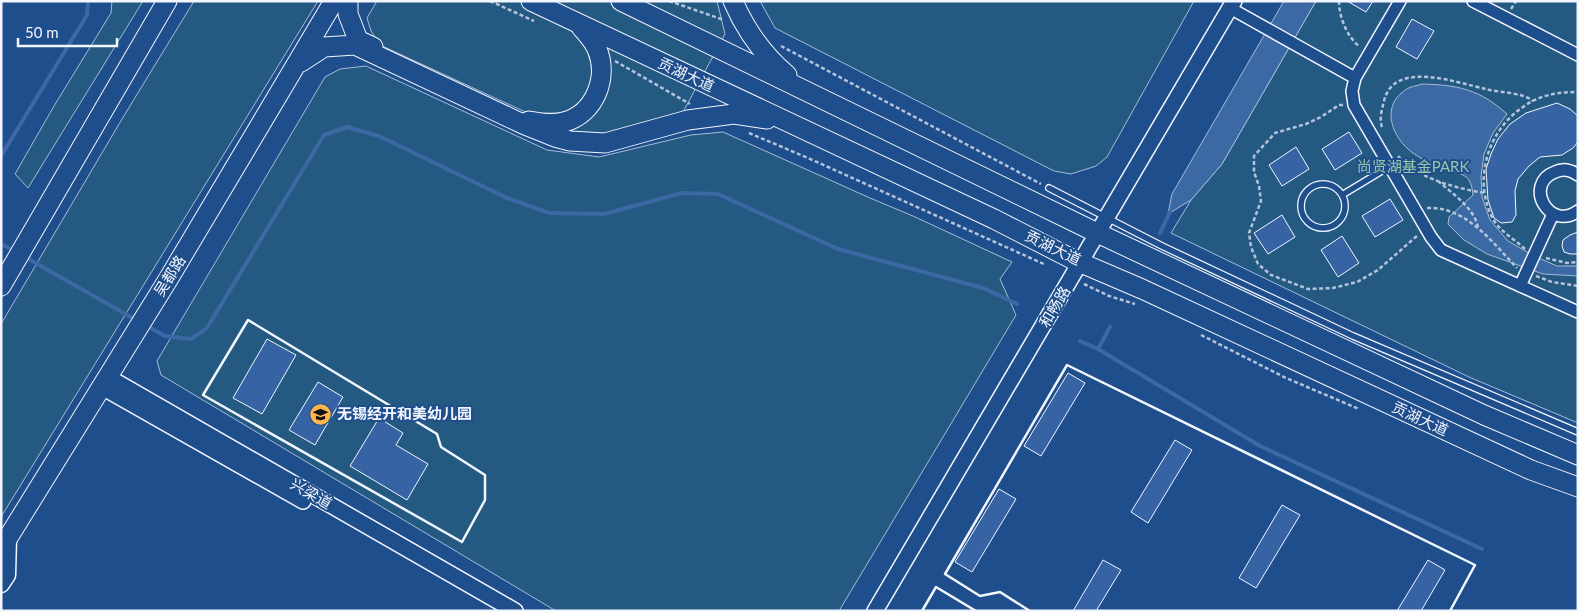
<svg xmlns="http://www.w3.org/2000/svg" width="1579" height="612" viewBox="0 0 1579 612" font-family="Lato,'Noto Sans SC',sans-serif">
  <rect width="100%" height="100%" fill="#1f4e8c"/>
  <path fill="#245a82" stroke="#a8bbd7" d="M112,1H143L28,188L15,174L54,106L111,13Z
    M194,1H318L1,517V324L122,119Z
    M377,1H717L725,34L682,114L607,134L571,133L380,45L371,31L367,18Z
    M760,1H1194L1107,157L1096,166L1071,174L1054,171L775,28Z
    M1316,1H1578V423L1469,377L1171,233L1191,200L1222,164Z
    M366,66L547,150L599,157L691,135L723,132L870,198L913,216L1012,262L1000,279L1016,315L839,611H556L161,375L157,361L325,77L340,69Z"/>
  <path fill="#3b69a3" stroke="#a8bbd7" d="M1284,1H1316L1222,164L1191,200L1168,214L1172,194Z
    M1422,84C1458,85 1479,89 1507,114L1493,133L1484,154L1481,176L1482,197L1490,220L1508,241L1534,256L1557,266H1578V276L1543,274L1487,254L1464,240L1448,224L1449,217L1473,195C1472,187 1471,179 1463,175C1454,170 1443,169 1434,165C1427,162 1419,157 1413,153C1393,139 1380,108 1404,91C1408,87 1416,86 1422,84Z"/>
  <g fill="none" stroke-linecap="round" stroke-linejoin="round">
    <path stroke="#3b69a3" stroke-width="4" d="M1,156L87,15L88,1
      M1160,233L1170,212
      M1,244L15,251
      M25,257L136,320
      M145,325L165,336L191,339L207,328L324,135L347,127L379,136L507,198L549,213L604,214L682,193L718,194L838,249L983,288L1017,304
      M1080,341L1098,349L1260,446L1482,549
      M1098,349L1110,327"/>
  </g>
  <path fill="#3563a3" stroke="#f2f6ff" d="M1347,1H1373L1366,12Z
    M1412,19L1434,31L1417,59L1396,47Z
    M1557,103L1570,109L1578,116V142L1573,148L1562,155L1540,157L1529,166L1518,179L1515,191L1516,215L1512,222L1501,223L1494,218L1488,200L1486,169L1491,154L1498,139L1510,124L1526,113Z
    M1349,132L1362,153L1335,170L1322,149Z
    M1296,147L1309,169L1282,186L1269,165Z
    M1390,199L1403,220L1375,237L1362,216Z
    M1282,215L1295,237L1268,254L1254,233Z
    M1578,232V254H1570L1564,252L1562,246L1563,240L1570,235Z
    M1342,236L1359,263L1338,277L1321,250Z
    M267,339L296,355L262,414L233,398Z
    M1068,373L1085,383L1041,456L1024,446Z
    M318,382L343,397L315,445L289,430Z
    M379,418L403,433L396,445L428,464L407,500L350,466Z
    M1175,440L1192,450L1148,523L1131,512Z
    M999,489L1016,499L972,572L955,562Z
    M1282,505L1300,515L1256,588L1239,578Z
    M1103,560L1121,570L1096,611H1073Z
    M1428,560L1445,570L1421,611H1397Z"/>
  <g fill="none" stroke-linecap="round" stroke-linejoin="round">
    <defs>
      <path id="service" d="M1301 206a22 22 0 1 1 44 0a22 22 0 1 1-44 0Z
        M1049,188L1162,246L1353,336L1578,432
        M1342,195L1390,166"/>
      <path id="minor" d="M1400,1L1355,78L1352,91L1354,105L1431,237L1441,250L1578,312
        M1473,1L1578,55
        M1230,8L1355,78
        M1578,175C1571,170 1563,168 1555,172C1523,184 1549,232 1578,211
        M1520,286L1553,214"/>
      <path id="tertiary" d="M108,377L515,611
        M102,387L303,501
        M875,611L1234,1"/>
      <path id="secondary" d="M1,584L7,575L8,538"/>
      <path id="primary" d="M348,1V14L358,40L373,47
        M531,1L994,219L1072,259L1142,289L1531,470L1578,487
        M621,1L1089,229L1484,415L1578,455
        M733,1C746,31 762,54 787,75
        M301,62L324,47L355,45L525,125L555,137L570,141L605,143L688,120L734,114L767,119
        M529,121C541,123 553,125 564,122C595,114 609,77 597,49C593,40 587,34 581,27
        M1,286L167,1
        M1,549L169,278L334,1"/>
    </defs>
    <use href="#service" stroke="#f2f6ff" stroke-width="8"/>
    <use href="#minor" stroke="#f2f6ff" stroke-width="14"/>
    <use href="#tertiary" stroke="#f2f6ff" stroke-width="18"/>
    <use href="#secondary" stroke="#f2f6ff" stroke-width="19"/>
    <use href="#primary" stroke="#f2f6ff" stroke-width="21"/>
    <path stroke="#b3c4dc" stroke-width="2.5" stroke-dasharray="4 2.5" stroke-linecap="butt" d="M490,1L534,21
      M669,1L724,20
      M1339,1C1339,17 1347,37 1360,47
      M1511,9L1516,1
      M781,46L1041,184
      M615,61L690,104
      M1343,105H1339L1321,117L1306,124L1275,133L1254,156V172L1259,186L1261,201L1249,233L1251,247L1258,264L1271,275L1308,289L1333,288L1357,282L1378,270L1418,235
      M1382,127C1379,119 1382,109 1384,101C1394,59 1457,83 1486,89C1500,93 1522,92 1533,101
      M749,133L808,158L1046,265
      M1398,156C1419,179 1455,188 1485,193
      M1438,181C1453,194 1474,208 1478,227
      M1427,208C1466,206 1493,243 1517,268
      M1525,249C1514,239 1498,230 1492,217C1473,179 1488,130 1523,107C1539,95 1558,92 1578,92
      M1546,258L1567,263L1578,262
      M1536,276L1552,282L1578,286
      M1084,284L1109,296L1135,304
      M1201,335L1286,378L1359,409"/>
    <use href="#service" stroke="#1f4e8c" stroke-width="5.5"/>
    <use href="#minor" stroke="#1f4e8c" stroke-width="11"/>
    <use href="#tertiary" stroke="#1f4e8c" stroke-width="15"/>
    <use href="#secondary" stroke="#1f4e8c" stroke-width="16"/>
    <use href="#primary" stroke="#1f4e8c" stroke-width="19"/>
    <path stroke="#f2f6ff" stroke-width="2.5" d="M248,320L437,434L441,447L485,475V500L462,542L203,395Z
      M922,611L936,587L976,611
      M1030,611L1000,592L980,596L945,574L1067,365L1475,565L1450,611"/>
  </g>
  <defs>
    <symbol id="school-disc" viewBox="-11 -11 22 22"><circle r="9.5" fill="#ffb74d" stroke="#1f4e8c"/><path d="M0-5L7-2L0 1L-7-2ZM-4 1L0 2.5L4 1V4Q0 6-4 4Z" fill="#111"/></symbol>
  </defs>
  <g fill-rule="evenodd">
    <use href="#school-disc" x="308" y="402" width="25" height="25"/>
  </g>
  <g text-anchor="middle" stroke-width="4" stroke-linejoin="round" paint-order="stroke">
    <g font-size="15" fill="#f2f6ff" stroke="#1f4e8c">
      <text transform="translate(686 75) rotate(25)" y="5">贡湖大道</text>
      <text transform="translate(1053 248) rotate(26)" y="5">贡湖大道</text>
      <text transform="translate(170 276) rotate(-58)" y="5">吴都路</text>
      <text transform="translate(1055 307) rotate(-59)" y="5">和畅路</text>
      <text transform="translate(1420 419) rotate(25)" y="5">贡湖大道</text>
      <text transform="translate(311 494) rotate(30)" y="5">兴梁道</text>
    </g>
    <g font-size="15" fill="#97c8a6" stroke="#1f4e8c">
      <text x="1413" y="172">尚贤湖基金PARK</text>
    </g>
    <g font-size="15" font-weight="bold" fill="#f2f6ff" stroke="#1f4e8c" text-anchor="start">
      <text x="337" y="419">无锡经开和美幼儿园</text>
    </g>
  </g>
  <rect width="1579" height="612" fill="none" stroke="#f2f6ff" stroke-width="5"/>
  <path d="M18 38v8h99v-8" fill="none" stroke="#f2f6ff" stroke-width="2.5"/>
  <text x="25" y="38" font-size="15" fill="#f2f6ff" stroke="#1f4e8c" stroke-width="4" paint-order="stroke">50 m</text>
</svg>
